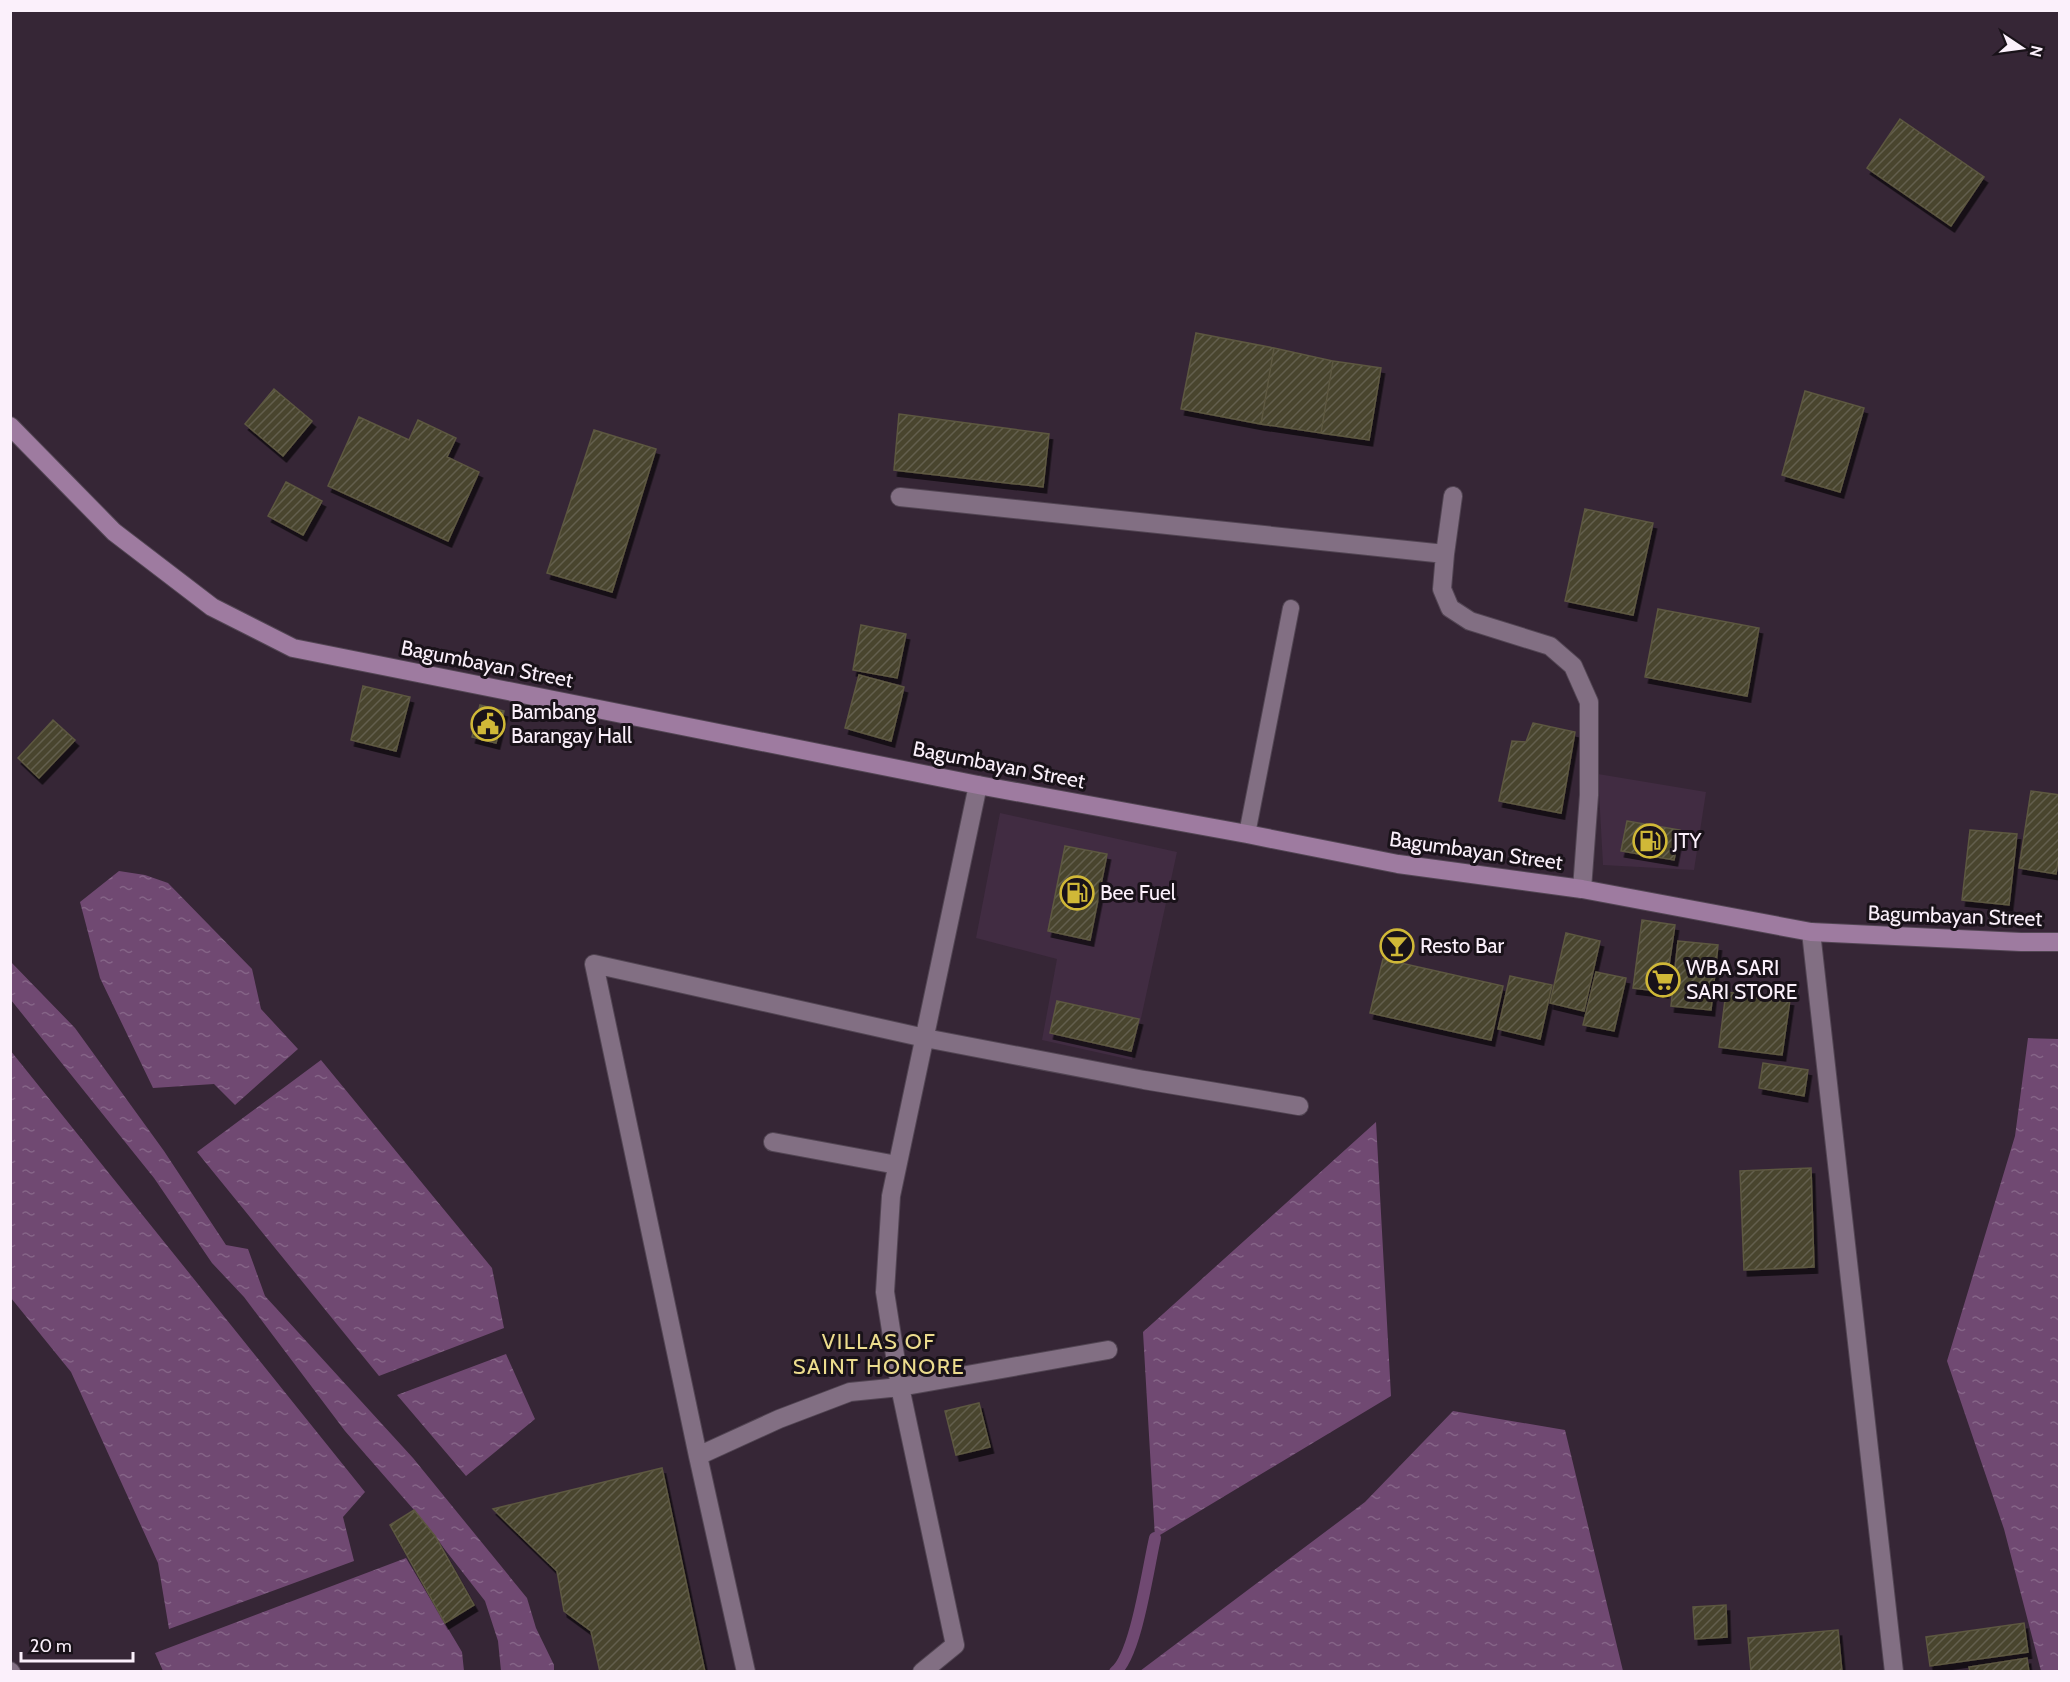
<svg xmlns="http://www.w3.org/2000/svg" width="2070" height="1682" viewBox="0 0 2070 1682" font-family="Cabin,sans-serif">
  <defs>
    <pattern id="water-ripples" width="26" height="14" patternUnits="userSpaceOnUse" patternTransform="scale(1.5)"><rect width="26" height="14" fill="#704972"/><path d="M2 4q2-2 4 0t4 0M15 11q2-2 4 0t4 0" fill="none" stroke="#856487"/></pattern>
    <pattern id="building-hatch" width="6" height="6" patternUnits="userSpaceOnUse" patternTransform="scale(1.5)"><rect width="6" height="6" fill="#49442e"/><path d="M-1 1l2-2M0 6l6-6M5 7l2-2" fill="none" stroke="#645f4d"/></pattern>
    <filter id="shadow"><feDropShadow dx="3.5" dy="6" stdDeviation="0" flood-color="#0009"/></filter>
  </defs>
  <rect width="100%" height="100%" fill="#362636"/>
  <path fill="#412c42" d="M1598,774L1706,792L1694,870L1603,865Z
    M1000,813L1177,852L1132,1060L1042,1040L1057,959L976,938Z"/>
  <path fill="url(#water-ripples)" d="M119,871L145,875L168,883L252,969L261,1009L298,1049L235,1105L214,1084L153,1088L100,978L80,902Z
    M10,961L75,1028L164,1151L226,1245L248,1249L265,1296L413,1458L527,1598L536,1628L554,1665V1671H501L498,1641L485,1601L414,1510L345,1431L244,1297L212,1263L154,1178L11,1000Z
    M2028,1038L2059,1039V1671H2041L2004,1529L1947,1361L2015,1136Z
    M10,1050L365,1492L343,1517L354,1561L169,1629L158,1563L71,1372L11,1298Z
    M321,1060L492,1268L504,1328L379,1376L197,1152Z
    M1376,1122L1391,1396L1155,1538L1143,1332Z
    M506,1354L535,1419L466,1476L397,1395Z
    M1453,1411L1565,1430L1623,1671H1140L1365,1502Z
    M406,1558L462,1652L464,1671H163L155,1653Z"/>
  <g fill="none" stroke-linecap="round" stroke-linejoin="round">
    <path stroke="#704972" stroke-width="12" d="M1115,1672C1136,1656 1148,1568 1155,1538"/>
  </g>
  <path fill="url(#building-hatch)" stroke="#5d5841" stroke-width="1.5" filter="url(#shadow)" d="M1900,119L1984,177L1951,226L1867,168Z
    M1196,333L1274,348L1261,424L1181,409Z
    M1274,348L1333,361L1321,433L1261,424Z
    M1333,361L1381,368L1369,440L1321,433Z
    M274,389L312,421L283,456L245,424Z
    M1805,391L1864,408L1840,492L1782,475Z
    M899,414L1049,434L1043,487L894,470Z
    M359,417L409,440L418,420L456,438L447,457L479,472L448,541L328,486Z
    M594,430L656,449L612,592L547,573Z
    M286,482L322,501L303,535L268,516Z
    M1585,509L1653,523L1633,615L1565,601Z
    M1658,609L1759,628L1747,696L1645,677Z
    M861,625L906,634L897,678L853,670Z
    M859,675L904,687L891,741L845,728Z
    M363,686L410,697L396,751L351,740Z
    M480,705L504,711L496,743L472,737Z
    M53,720L75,740L39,778L18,758Z
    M1533,723L1575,732L1561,813L1499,801L1512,741L1526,742Z
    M2031,791L2060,795V848L2056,874L2019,868Z
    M1627,821L1680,830L1674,860L1621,851Z
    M1970,830L2017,834L2009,905L1962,900Z
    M1065,846L1107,854L1090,940L1048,931Z
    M1642,920L1675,925L1665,992L1633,988Z
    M1566,933L1600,941L1584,1011L1550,1003Z
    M1678,941L1718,945L1711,1010L1671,1006Z
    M1383,959L1503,986L1491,1040L1370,1013Z
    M1596,972L1626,978L1614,1031L1583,1025Z
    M1510,976L1552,985L1540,1039L1498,1029Z
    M1726,992L1790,1000L1782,1055L1719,1047Z
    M1057,1001L1139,1019L1131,1051L1050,1033Z
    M1763,1063L1808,1070L1804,1096L1759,1088Z
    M1811,1168L1814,1267L1744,1270L1740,1171Z
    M979,1403L990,1447L956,1455L945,1411Z
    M662,1468L705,1672H600L591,1631L564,1611L557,1571L493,1509Z
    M414,1510L435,1536L474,1605L445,1623L390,1525Z
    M1726,1605L1727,1637L1695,1639L1693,1607Z
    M2024,1623L2028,1652L1930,1666L1926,1637Z
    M1838,1630L1842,1672H1751L1748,1638Z
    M2027,1658L2029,1672H1970L1969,1667Z"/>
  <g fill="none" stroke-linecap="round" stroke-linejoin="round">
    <defs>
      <path id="lane" d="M1247,834L1291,608"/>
      <path id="street" d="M1453,496L1445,554L1442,589L1450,608L1470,621L1550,646L1573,666L1589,702V795L1582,889
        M900,497L1445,554
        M1811,932L1894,1672
        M773,1142L897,1165
        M698,1456L779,1419L850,1392L900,1387L1108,1350
        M10,1671L11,1672
        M746,1672L698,1456L594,964L925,1038L1144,1080L1299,1106
        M922,1672L955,1645L900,1387L885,1292L891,1196L978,785"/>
      <path id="secondary" d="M10,426L114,532L212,607L293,648L978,785L1247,834L1398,864L1582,889L1811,932L2021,942H2060"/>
    </defs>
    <use href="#lane" stroke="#524553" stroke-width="18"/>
    <use href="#street" stroke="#524553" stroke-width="20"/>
    <use href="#secondary" stroke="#524553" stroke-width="20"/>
    <use href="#lane" stroke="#826f83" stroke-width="16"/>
    <use href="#street" stroke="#826f83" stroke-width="18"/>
    <use href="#secondary" stroke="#9e7ba0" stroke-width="18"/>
  </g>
  <defs>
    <symbol id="civic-ring" viewBox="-11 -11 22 22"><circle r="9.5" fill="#191219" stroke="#d0b837" stroke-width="1.5"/><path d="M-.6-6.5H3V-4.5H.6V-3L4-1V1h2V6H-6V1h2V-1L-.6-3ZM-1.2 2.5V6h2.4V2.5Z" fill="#d0b837"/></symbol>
    <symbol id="fuel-ring" viewBox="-11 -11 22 22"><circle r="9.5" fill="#191219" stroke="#d0b837" stroke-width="1.5"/><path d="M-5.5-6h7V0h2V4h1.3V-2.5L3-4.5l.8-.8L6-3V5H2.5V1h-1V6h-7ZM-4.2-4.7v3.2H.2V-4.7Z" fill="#d0b837"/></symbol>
    <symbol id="bar-ring" viewBox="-11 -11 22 22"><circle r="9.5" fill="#191219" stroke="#d0b837" stroke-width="1.5"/><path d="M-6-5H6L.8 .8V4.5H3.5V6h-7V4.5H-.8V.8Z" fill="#d0b837"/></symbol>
    <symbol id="supermarket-ring" viewBox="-11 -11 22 22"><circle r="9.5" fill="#191219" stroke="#d0b837" stroke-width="1.5"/><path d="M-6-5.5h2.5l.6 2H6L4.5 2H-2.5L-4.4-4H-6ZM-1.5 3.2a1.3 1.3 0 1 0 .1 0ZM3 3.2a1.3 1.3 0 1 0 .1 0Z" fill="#d0b837"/></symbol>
  </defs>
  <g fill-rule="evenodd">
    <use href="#civic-ring" x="469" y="705" width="38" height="38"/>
    <use href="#fuel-ring" x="1631" y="822" width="38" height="38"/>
    <use href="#fuel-ring" x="1058" y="874" width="38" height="38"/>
    <use href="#bar-ring" x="1378" y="927" width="38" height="38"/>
    <use href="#supermarket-ring" x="1644" y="961" width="38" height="38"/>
  </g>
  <g text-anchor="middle" stroke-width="6" stroke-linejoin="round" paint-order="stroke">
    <g font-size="21" fill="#fbf0fb" stroke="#191219">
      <text transform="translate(487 664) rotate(11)" y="7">Bagumbayan Street</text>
      <text transform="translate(999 765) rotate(11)" y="7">Bagumbayan Street</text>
      <text transform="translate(1476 851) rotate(8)" y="7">Bagumbayan Street</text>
      <text transform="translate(1955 916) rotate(2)" y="7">Bagumbayan Street</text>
    </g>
    <g font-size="21" fill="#fbf0fb" stroke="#191219" text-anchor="start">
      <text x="511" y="719">Bambang<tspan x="511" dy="24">Barangay Hall</tspan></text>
      <text x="1673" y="848">JTY</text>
      <text x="1100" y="900">Bee Fuel</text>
      <text x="1420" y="953">Resto Bar</text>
      <text x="1686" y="975">WBA SARI<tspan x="1686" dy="24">SARI STORE</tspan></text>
    </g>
    <g font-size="22" letter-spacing="1.5" fill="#ecdc8d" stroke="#191219">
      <text x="879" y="1349">VILLAS OF<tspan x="879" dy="25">SAINT HONORE</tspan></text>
    </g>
  </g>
  <rect width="2070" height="1682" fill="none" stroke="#fbf0fb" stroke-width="24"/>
  <g transform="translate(2022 48) rotate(103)" stroke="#191219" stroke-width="4.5" paint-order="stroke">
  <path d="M0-4.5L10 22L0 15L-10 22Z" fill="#fbf0fb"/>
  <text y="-9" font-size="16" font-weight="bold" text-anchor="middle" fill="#fbf0fb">N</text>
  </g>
  <path d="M21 1652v9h112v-9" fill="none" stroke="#fbf0fb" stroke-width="3"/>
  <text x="30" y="1652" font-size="18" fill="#fbf0fb" stroke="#191219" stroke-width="4.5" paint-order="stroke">20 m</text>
</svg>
